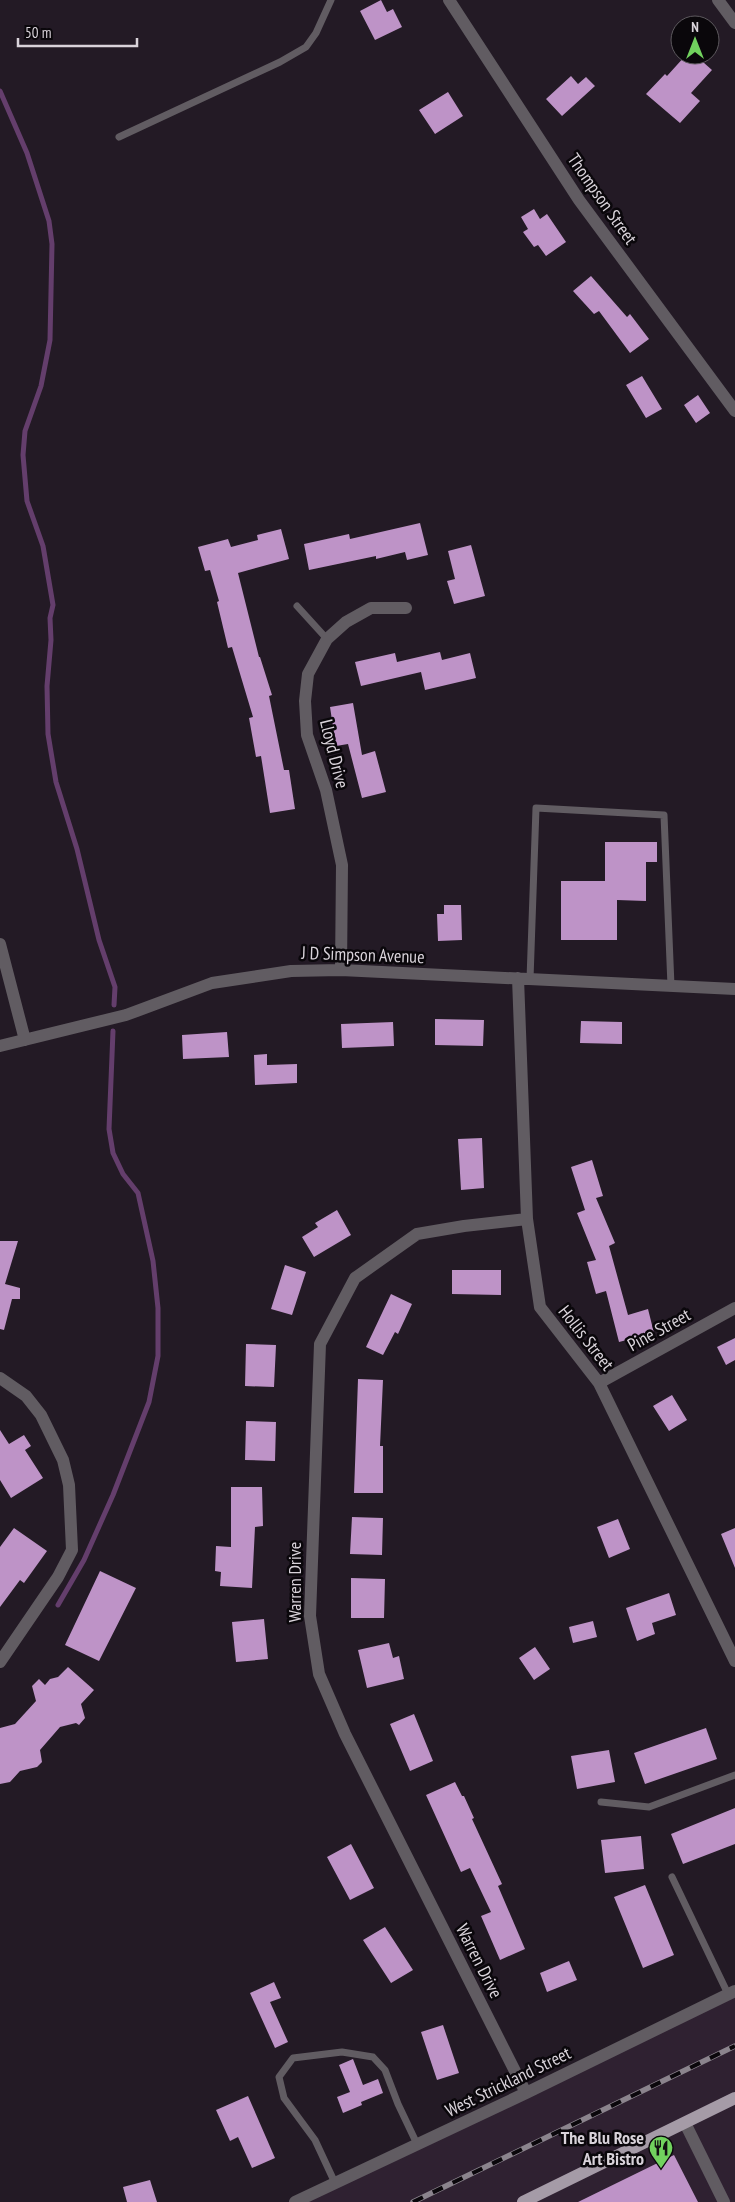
<svg xmlns="http://www.w3.org/2000/svg" width="735" height="2202" viewBox="0 0 735 2202" font-family="'PT Sans Narrow',sans-serif">
  <rect width="100%" height="100%" fill="#231a25"/>
  <path fill="#2f2131" d="M735,1991V2202H295Z"/>
  <g fill="none" stroke-linecap="round" stroke-linejoin="round">
    <path stroke="#643e6c" stroke-width="5" d="M0,91L27,153L49,221L52,244L50,340L41,386L25,431L23,455L27,501L43,546L53,605L50,618L51,640L47,686L48,734L56,782L77,849L99,940L115,987L114,1005
      M58,1605L84,1560L113,1495L149,1402L158,1356V1308L153,1261L138,1193L123,1174L113,1153L109,1129L113,1031"/>
  </g>
  <path fill="#be93c7" d="M381,0L387,12L393,9L402,27L375,40L360,11Z
    M686,55H695L712,70L691,93L700,101L680,123L646,94L665,74L667,76Z
    M571,76L578,84L586,77L595,86L562,116L546,99Z
    M448,92L463,116L435,134L419,110Z
    M534,209L540,219L547,214L566,242L546,256L538,245L534,247L523,232L528,229L521,217Z
    M591,276L627,317L630,314L649,339L630,353L599,311L594,314L573,291Z
    M642,376L662,409L646,418L626,385Z
    M698,395L710,413L696,423L684,405Z
    M420,523L428,555L407,560L405,552L376,559V556L309,570L304,544L349,534L350,539Z
    M281,529L289,559L238,573L259,657H260L272,695L269,696L284,770H289L295,809L270,813L261,756L256,757L249,718L253,717L232,647L228,648L217,602L219,601L210,570L205,571L198,547L228,539L231,547L258,540L257,535Z
    M471,545L485,596L454,604L447,581L455,579L448,551Z
    M440,652L442,660L470,653L476,678L425,690L421,672L361,686L355,662L395,653L397,662Z
    M353,703L362,755L375,751L386,792L362,798L348,744L336,746L330,707Z
    M605,842H657V862H646V901L617,900V940H561V881H605Z
    M444,905H461L462,940L438,941L437,914H444Z
    M435,1019L484,1020L483,1046L435,1045Z
    M581,1021L622,1022V1044L580,1043Z
    M393,1022L394,1046L342,1048L341,1024Z
    M227,1032L229,1057L183,1059L182,1035Z
    M267,1054V1065L297,1064V1083L255,1085L254,1055Z
    M482,1138L484,1188L461,1190L458,1139Z
    M592,1160L603,1196L596,1198L615,1243L609,1246L628,1315L648,1309L654,1333L619,1342L606,1291L596,1294L587,1262L596,1260L577,1213L585,1210L571,1167Z
    M337,1210L351,1235L314,1257L302,1237L318,1227L315,1223Z
    M0,1241H18L5,1284L20,1288V1299H12L4,1330L0,1329Z
    M285,1265L306,1272L292,1315L271,1309Z
    M452,1270H501V1295L452,1294Z
    M391,1294L412,1304L398,1334L395,1332L383,1355L366,1347Z
    M735,1338V1360L726,1365L717,1347Z
    M246,1344L276,1345L274,1387L245,1386Z
    M358,1379L383,1380L380,1446H383V1493H354Z
    M672,1395L687,1420L669,1431L653,1406Z
    M246,1421L276,1422L275,1461L245,1460Z
    M0,1430L9,1444L24,1435L31,1446L25,1450L43,1478L11,1498L0,1480Z
    M231,1487H262L263,1526L255,1527L252,1588L220,1586L221,1572L215,1571L216,1546L231,1547Z
    M352,1517L383,1518L382,1555L350,1554Z
    M618,1519L630,1549L609,1558L597,1527Z
    M14,1528L47,1551L24,1583L20,1580L0,1607V1547Z
    M735,1528V1568L721,1534Z
    M100,1571L136,1588L99,1661L65,1645Z
    M351,1578L385,1579L384,1618H351Z
    M669,1593L676,1615L652,1623L655,1634L637,1641L626,1608Z
    M264,1619L268,1659L236,1662L232,1622Z
    M593,1621L597,1637L573,1643L569,1627Z
    M389,1643L393,1658L399,1656L404,1679L367,1688L358,1650Z
    M535,1647L550,1669L534,1680L519,1658Z
    M68,1667L94,1690L81,1704L85,1718L79,1725L76,1723L60,1727L40,1750L42,1762L37,1767L20,1771L10,1782L0,1784V1728L15,1724L36,1701L32,1686L39,1679L45,1685L50,1679L58,1677Z
    M414,1714L433,1761L410,1771L390,1724Z
    M706,1728L717,1759L645,1784L634,1753Z
    M609,1750L615,1782L577,1789L571,1756Z
    M455,1782L462,1796H464L474,1818L472,1819L502,1884L498,1886L525,1949L500,1960L481,1916L491,1912L470,1868L461,1872L426,1795Z
    M735,1808V1844L683,1864L671,1834Z
    M641,1836L644,1869L605,1873L601,1840Z
    M351,1844L374,1888L350,1900L327,1857Z
    M645,1885L674,1955L643,1968L614,1897Z
    M385,1927L413,1970L391,1983L363,1940Z
    M569,1961L577,1980L547,1992L540,1973Z
    M274,1982L281,1998L270,2002L288,2042L275,2048L250,1993Z
    M443,2025L459,2073L437,2080L421,2032Z
    M353,2059L363,2085L378,2079L383,2093L361,2102L362,2105L343,2113L337,2097L350,2092L339,2065Z
    M248,2096L275,2158L252,2168L238,2137L230,2141L216,2110Z
    M674,2155L698,2202H578Z
    M150,2180L157,2202H127L123,2187Z"/>
  <g fill="none" stroke-linecap="round" stroke-linejoin="round">
    <path stroke="#615c62" stroke-width="7" d="M119,137L280,62L306,47L316,33L331,0
      M297,606L327,639
      M530,979L536,808L664,815L671,986
      M601,1802L649,1807L735,1775
      M672,1877L728,1994
      M335,2183L315,2140L284,2098L279,2077L293,2058L342,2052L373,2057L385,2070L398,2104L417,2144"/>
    <path stroke="#615c62" stroke-width="12" d="M449,0L579,200L735,411
      M718,0L735,23
      M0,944L25,1040
      M341,970L342,865L326,790L307,735L305,701L308,674L327,639L346,622L371,608H406
      M518,978L527,1219L540,1307L599,1383L735,1661
      M0,1046L126,1015L212,983L291,971L341,970L735,989
      M0,1378L26,1396L41,1415L63,1460L69,1485L72,1550L58,1577L0,1662
      M599,1383L735,1308
      M526,2093L345,1734L319,1674L310,1616L320,1344L355,1278L417,1234L464,1226L527,1219
      M685,2123L724,2202
      M295,2202L526,2093L735,1991"/>
    <path stroke="#a59ba7" stroke-width="12" d="M523,2202L735,2098"/>
    <defs>
      <path id="rail" d="M413,2202L735,2046"/>
    </defs>
    <use href="#rail" stroke="#8b848d" stroke-width="5.5"/>
    <use href="#rail" stroke="#0a070b" stroke-width="4" stroke-dasharray="11" stroke-linecap="butt"/>
  </g>
  <defs>
    <symbol id="restaurant-pin" viewBox="-11 -11 22 30"><path d="M0 17L-7.5 6A9.5 9.5 0 1 1 7.5 6Z" fill="#71d25e" stroke="#0a070b"/><path d="M-5-6h1v4h1v-4h1v4h1v-4h1v5L-1.5 .5V6h-2V.5L-5-1ZM5-6V6H3V1.5H1.5Q1.5-4 5-6Z" fill="#111"/></symbol>
  </defs>
  <g fill-rule="evenodd">
    <use href="#restaurant-pin" x="647" y="2134" width="28" height="38"/>
  </g>
  <g text-anchor="middle" stroke-width="5" stroke-linejoin="round" paint-order="stroke">
    <g font-size="18" fill="#d9d3da" stroke="#0a070b">
      <text transform="translate(602 199) rotate(55)" y="6">Thompson Street</text>
      <text transform="translate(334 754) rotate(76)" y="6">Lloyd Drive</text>
      <text transform="translate(363 955) rotate(2)" y="6">J D Simpson Avenue</text>
      <text transform="translate(659 1330) rotate(-29)" y="6">Pine Street</text>
      <text transform="translate(586 1338) rotate(52)" y="6">Hollis Street</text>
      <text transform="translate(295 1582) rotate(-90)" y="6">Warren Drive</text>
      <text transform="translate(479 1961) rotate(63)" y="6">Warren Drive</text>
      <text transform="translate(508 2082) rotate(-26)" y="6">West Strickland Street</text>
    </g>
    <g font-size="18" font-weight="bold" fill="#d9d3da" stroke="#0a070b" text-anchor="end">
      <text x="644" y="2144">The Blu Rose<tspan x="644" dy="21">Art Bistro</tspan></text>
    </g>
  </g>
  <g transform="translate(695 40)"><circle r="24" fill="#0a070b" stroke="#5d595e"/>
  <path d="M0-4L9 19L0 12L-9 19Z" fill="#71d25e"/>
  <text y="-8" font-size="14" font-weight="bold" text-anchor="middle" fill="#d9d3da">N</text>
  </g>
  <path d="M18 38v8h119v-8" fill="none" stroke="#d9d3da" stroke-width="2.5"/>
  <text x="25" y="38" font-size="15" fill="#d9d3da" stroke="#0a070b" stroke-width="4" paint-order="stroke">50 m</text>
</svg>
